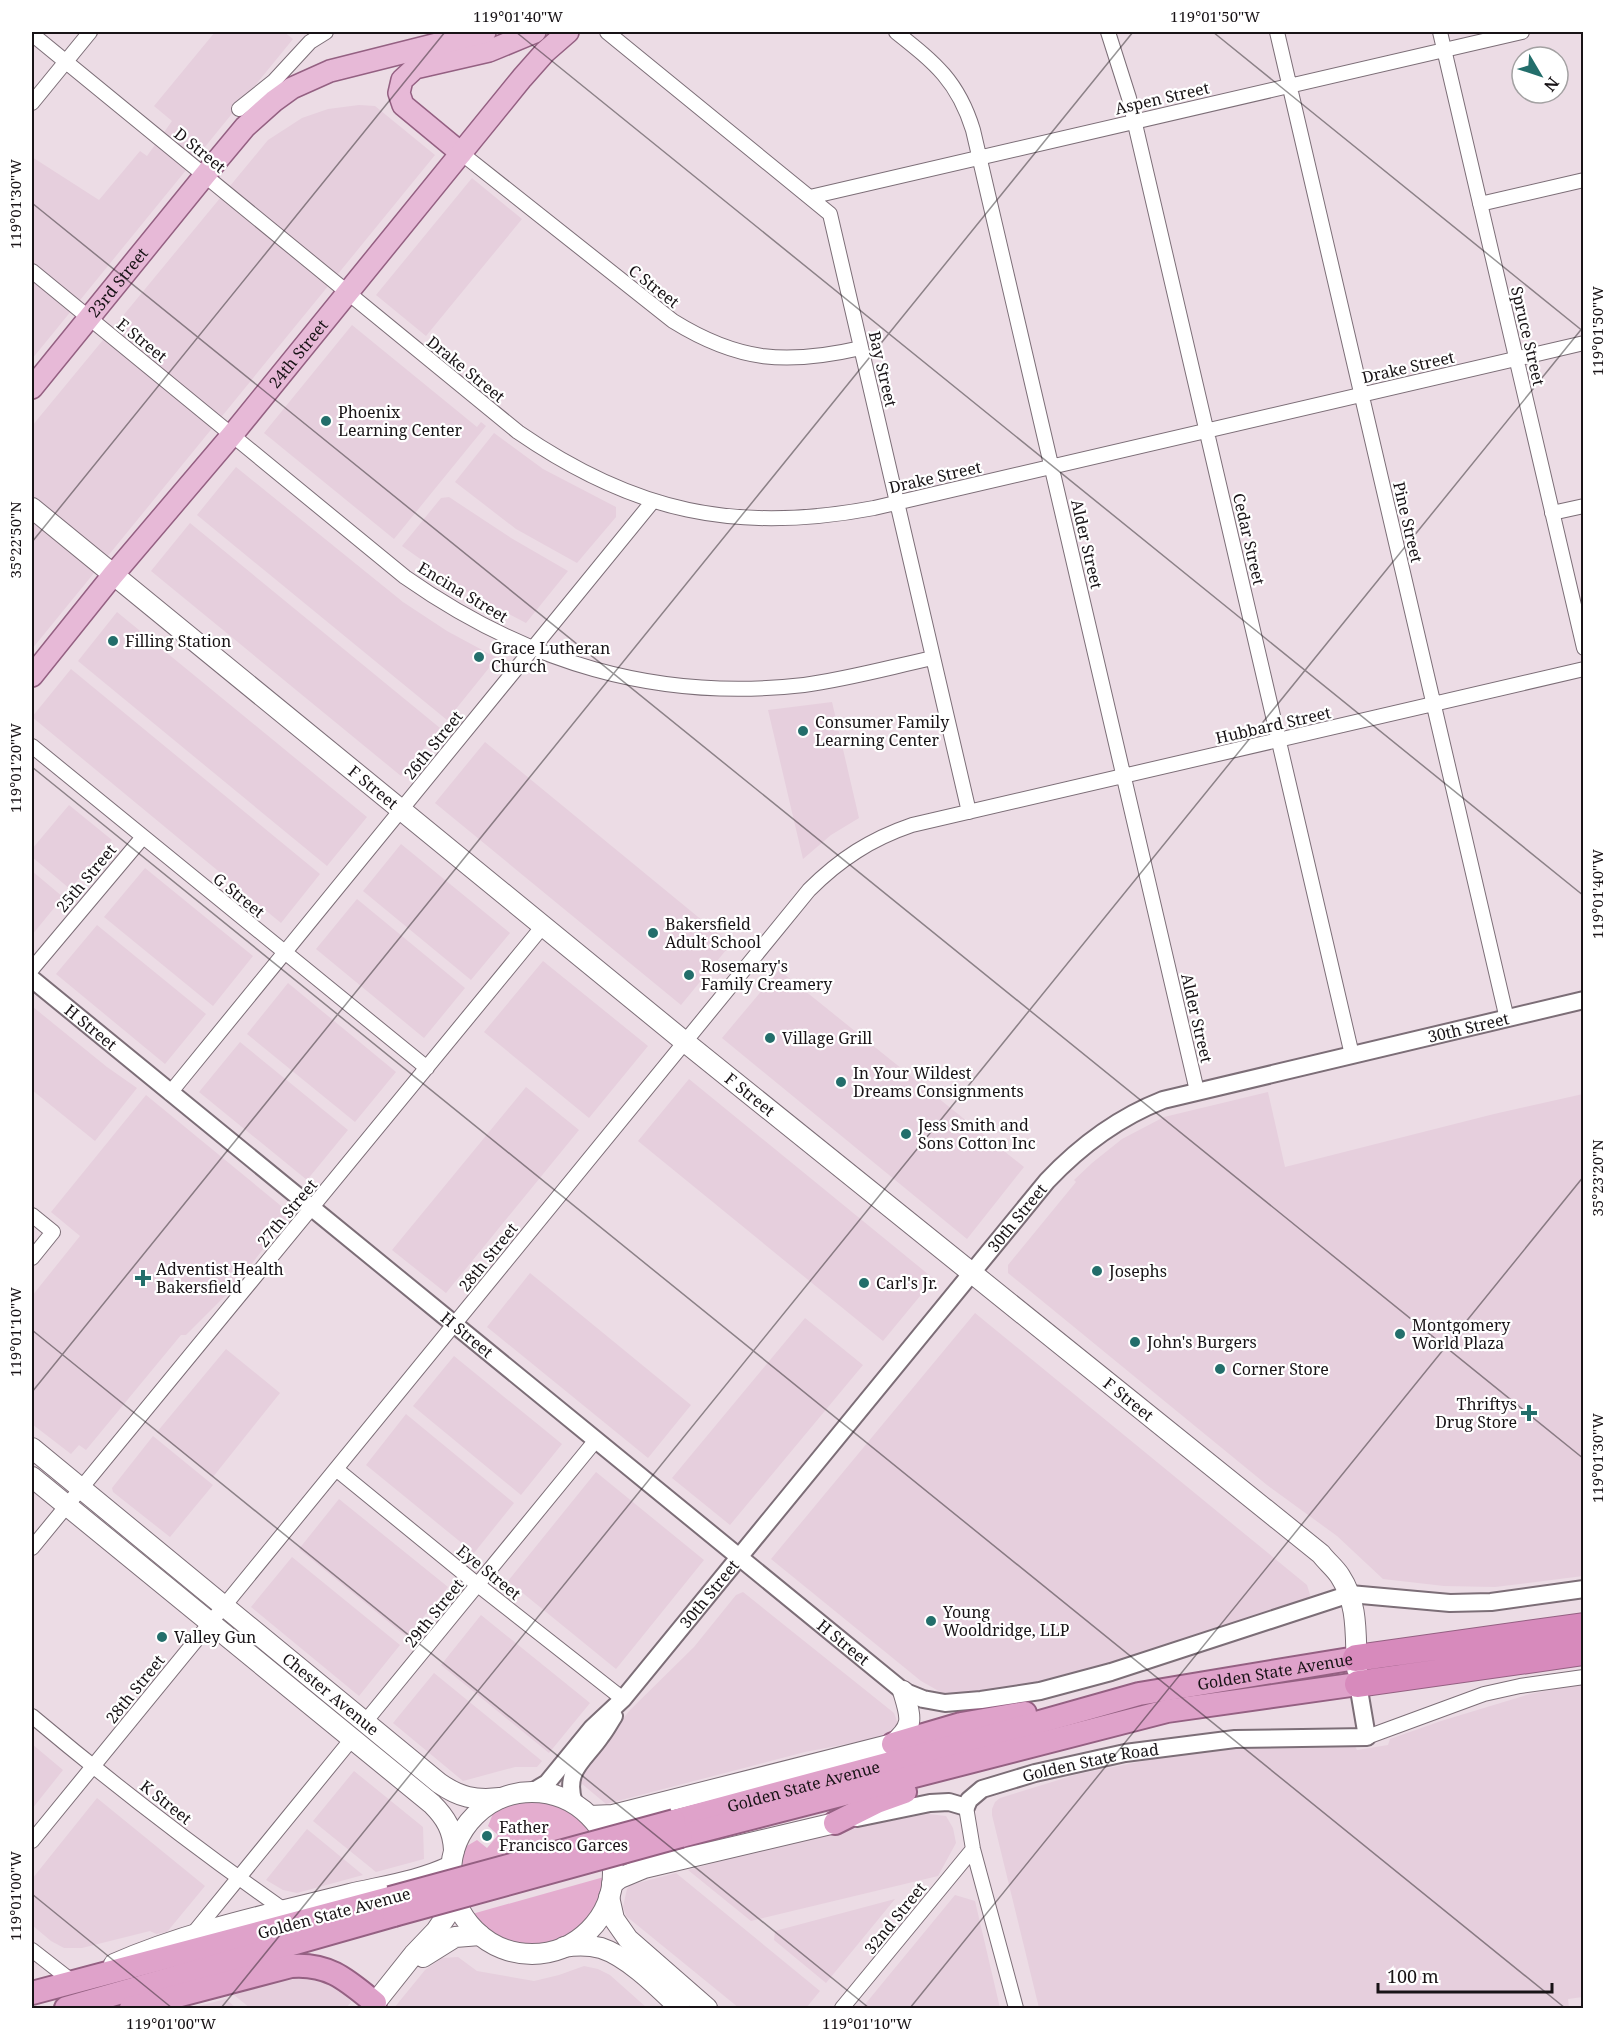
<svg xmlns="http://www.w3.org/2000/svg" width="1615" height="2040" viewBox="0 0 1615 2040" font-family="'Noto Serif',serif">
  <rect width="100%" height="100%" fill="#ecdce5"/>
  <path fill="#e6cfdd" d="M215,32H284L293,39L32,359V157L99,200L140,151L147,156L172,121L154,106Z
    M359,105L375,106L435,155L32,649V426L268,140L302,118L328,109Z
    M472,178L522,219L426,336L376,295Z
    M352,325L477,427L481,422L486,426L394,539L264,433Z
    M494,433L543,469L616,507V517L577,563L516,529L455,482Z
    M236,467L403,602L447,631L497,658L447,720L197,515Z
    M449,497L511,538L568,571L526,623L467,592L402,546L441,498Z
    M190,523L440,728L401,776L151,571Z
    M117,612L367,817L327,866L78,661Z
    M71,669L320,874L281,923L32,717Z
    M832,702L859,818L831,835L803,859L768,710Z
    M485,742L731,944L681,1005L435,803Z
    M69,805L112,840L70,889L32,857V849Z
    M401,844L510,933L471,980L363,891Z
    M145,868L253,956L213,1006L104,917Z
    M32,871L63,897L32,935Z
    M357,899L465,988L424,1038L316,949Z
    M97,925L206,1014L165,1064L56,974Z
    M543,961L648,1046L589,1118L484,1032Z
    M779,970L1024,1167L967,1239L722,1038Z
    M288,983L396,1072L355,1122L247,1034Z
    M33,1007L107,1067L137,1088L95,1141L32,1090V1009Z
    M240,1042L348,1130L307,1180L199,1092Z
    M689,1079L934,1279L883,1341L638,1141Z
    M526,1087L579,1130L446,1293L392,1250Z
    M1268,1092L1285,1167L1494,1114L1583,1094V1576L1495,1587L1444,1586L1383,1579L1337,1536L1267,1485L1008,1273V1265L1076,1182L1074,1180L1092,1163L1122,1139L1164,1117Z
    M146,1095L286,1210L287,1219L231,1290L186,1335H181L86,1450L79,1445L71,1454L32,1424V1296L80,1236L51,1212Z
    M530,1273L691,1405L648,1458L487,1327Z
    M975,1313L1307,1585L1310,1595L1308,1600L1079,1676L966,1698L944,1694L921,1681L771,1559Z
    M805,1318L863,1365L730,1525L672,1478Z
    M226,1349L280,1393L213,1477L157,1432Z
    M454,1356L562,1444L521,1495L413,1406Z
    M406,1414L514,1503L474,1553L366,1465Z
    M153,1436L213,1485L170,1537L113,1492L112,1488Z
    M596,1472L704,1560L616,1669L508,1581Z
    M339,1499L448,1587L407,1637L299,1549Z
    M292,1557L400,1645L359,1696L251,1607Z
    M743,1592L894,1713L898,1724L888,1736L805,1752L606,1804L575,1778L630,1710L694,1647L736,1595Z
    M481,1615L590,1703L549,1753L441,1665Z
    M434,1673L542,1761L537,1767H515L463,1781L393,1723Z
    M1583,1683V1997L1568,1999L1569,2008H1039L992,1815V1809L995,1802L1000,1798L1078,1774L1184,1753L1239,1746L1354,1744L1357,1750L1388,1745L1390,1739L1441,1721L1530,1694Z
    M32,1744L63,1770L32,1809Z
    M354,1771L423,1827L424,1859L376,1872L313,1821Z
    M97,1798L205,1886L167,1932L156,1934L150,1931L82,1948H64L51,1941L32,1925V1879Z
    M928,1814L946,1816L953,1828L956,1843L938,1876L751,1921L688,1870L827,1832Z
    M307,1829L363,1875L297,1893L283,1890L266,1880Z
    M676,1873L820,1991L806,2008H739L626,1916L623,1907L627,1889L630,1885Z
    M955,1895L975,1901L1000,2008H862Z
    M895,1899L826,1983L774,1940L775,1931Z
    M458,1957L477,1971L534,1981L559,1975L584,1966L598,1969L610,1975L647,2008H394L425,1970L442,1958Z
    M299,1974L318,1976L344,1992L351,2002L346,2008H250L234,1995Z
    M226,1999L236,2008H191Z"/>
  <path fill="#e4adcf" d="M534,1798C562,1803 575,1810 593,1832L459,1872L460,1850L477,1840L487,1848L498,1835L488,1826L494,1811L493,1808L512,1801Z
    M604,1877C602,1884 601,1892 599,1899C587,1935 542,1953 507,1942C493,1937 481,1925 472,1914Z"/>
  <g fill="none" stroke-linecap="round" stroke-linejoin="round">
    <defs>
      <path id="minor" d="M607,32L830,214L969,812
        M896,32C935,63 958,81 973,130L1197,1091
        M1108,32L1129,98L1352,1055
        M1277,32L1507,1019
        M1440,32L1584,648
        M32,34L518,432C634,512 736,534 874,508L1584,343
        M32,103L90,32
        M239,109L274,81L310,42L326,32
        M461,153L673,321C739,362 787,365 861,348
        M810,197L1522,32
        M1480,204L1584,180
        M32,271L405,577C526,662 656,702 804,685C848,679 891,667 933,658
        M1552,513L1584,506
        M32,746L427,1068
        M32,969L143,837
        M170,1093L653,501
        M32,1215L53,1232L32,1258
        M336,1469L478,1585L623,1699
        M32,1548L543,926
        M32,1716C113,1784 197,1849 284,1910
        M365,1722L596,1440
        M1367,1737L1484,1694L1520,1686L1584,1677
        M966,1807L973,1849L1016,2008
        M32,1841L809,890C840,859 871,839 912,825L1584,669
        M192,1935L351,1740
        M32,1950L73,1982
        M842,2008L973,1849"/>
      <g id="tertiary">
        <path id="s1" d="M32,979L903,1691L923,1699L945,1703L981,1700L1040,1691L1111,1672L1350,1594L1450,1603L1491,1602L1584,1589"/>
        <path id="s2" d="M532,1792L547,1783L592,1728L623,1699L1047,1181C1081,1145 1117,1118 1163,1100L1584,1000"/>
        <path d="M574,1803C563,1770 585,1760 601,1736C606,1730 610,1722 614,1716"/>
        <path id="s3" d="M857,1818L930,1803L949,1802L966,1807L969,1800L982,1789L1035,1773L1125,1753L1235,1739L1367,1737L1358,1684"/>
      </g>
      <g id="secondary">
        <path id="s4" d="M32,508L685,1042L1321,1554C1327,1562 1335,1568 1340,1576C1359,1605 1355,1636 1357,1669"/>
        <path id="s5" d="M32,1448L439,1783C459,1797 475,1801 500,1798"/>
        <path d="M32,1477L432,1804C446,1818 453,1830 454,1850"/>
        <circle cx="532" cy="1873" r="81"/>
        <path d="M590,1816L613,1815L893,1744C915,1725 911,1718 903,1691"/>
        <path d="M612,1884L620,1878L644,1868L835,1823"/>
        <path d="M609,1897L614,1919L628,1939L707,2008"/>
        <path d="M564,1947C576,1945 589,1945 601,1948C629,1957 660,1989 680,2008"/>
        <path d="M423,1957L455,1937L480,1935"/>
        <path d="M114,1964C189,1931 271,1914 350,1894C384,1886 420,1881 451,1866"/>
        <path d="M375,2003L414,1954L436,1931L456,1902"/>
      </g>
      <g id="primary">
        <path d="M461,153L403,105L399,93L402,80L415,68L489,51L535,32"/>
        <path id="s6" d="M32,388L205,175L245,127L274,101L292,88L330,71L485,32"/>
        <path id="s7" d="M32,676L113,575L232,435L522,78L545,52L568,32"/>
      </g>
      <g id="trunk">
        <path d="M893,1744L961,1724L1025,1713"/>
        <path id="s8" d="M674,1821L965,1743L1139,1694L1356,1658"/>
        <path d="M835,1823L877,1802L905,1792"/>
        <path d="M681,1836L1167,1711L1358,1684"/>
        <path d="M32,1993L390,1898"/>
        <path d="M66,2008L394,1915"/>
        <path d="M131,2008L291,1966C329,1963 347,1980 375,2003"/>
      </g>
      <path id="motorway" d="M1356,1658L1584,1626
        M1358,1684L1584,1652"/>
    </defs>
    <use href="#minor" stroke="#7c6e77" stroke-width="16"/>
    <use href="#tertiary" stroke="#7c6e77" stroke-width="20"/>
    <use href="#secondary" stroke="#7c6e77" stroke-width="22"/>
    <use href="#primary" stroke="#946082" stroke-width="24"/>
    <use href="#trunk" stroke="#946082" stroke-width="26"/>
    <use href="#motorway" stroke="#946082" stroke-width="28"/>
    <use href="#minor" stroke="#fff" stroke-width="14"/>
    <use href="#tertiary" stroke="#fff" stroke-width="16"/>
    <use href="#secondary" stroke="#fff" stroke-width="20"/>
    <use href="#primary" stroke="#e7b9d7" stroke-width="21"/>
    <use href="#trunk" stroke="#dfa2ca" stroke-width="22"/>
    <use href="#motorway" stroke="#d78abc" stroke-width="26"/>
    <defs>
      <path id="trunk-bridge" d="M390,1898L674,1821
        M394,1915L681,1836"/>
    </defs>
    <use href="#trunk-bridge" stroke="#946082" stroke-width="26" stroke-linecap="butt"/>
    <use href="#trunk-bridge" stroke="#dfa2ca" stroke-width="22"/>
  </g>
  <path fill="none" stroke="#181316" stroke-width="1.5" stroke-opacity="0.45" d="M516,32L1584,896M1213,32L1584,332M32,203L1584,1459M32,542L445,32M32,767L1565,2008M32,1330L869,2008M32,1392L1133,32M32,1894L172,2008M221,2008L1584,326M910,2008L1584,1176"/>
  <g fill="#236e6b" stroke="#fff" stroke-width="2">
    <circle cx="326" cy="421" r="6"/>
    <circle cx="113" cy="641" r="6"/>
    <circle cx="479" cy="657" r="6"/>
    <circle cx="803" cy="731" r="6"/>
    <circle cx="653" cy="933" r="6"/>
    <circle cx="689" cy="975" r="6"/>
    <circle cx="770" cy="1038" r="6"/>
    <circle cx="841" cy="1082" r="6"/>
    <circle cx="906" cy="1134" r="6"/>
    <circle cx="1097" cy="1271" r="6"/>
    <path d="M140 1269h6v6h6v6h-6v6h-6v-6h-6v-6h6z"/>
    <circle cx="864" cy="1283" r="6"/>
    <circle cx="1400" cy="1334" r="6"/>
    <circle cx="1135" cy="1342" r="6"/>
    <circle cx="1220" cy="1369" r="6"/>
    <path d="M1526 1404h6v6h6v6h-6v6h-6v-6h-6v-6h6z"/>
    <circle cx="931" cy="1621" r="6"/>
    <circle cx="162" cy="1637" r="6"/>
    <circle cx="487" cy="1836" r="6"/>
  </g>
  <g text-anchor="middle" stroke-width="4.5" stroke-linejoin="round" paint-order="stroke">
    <g font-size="16" fill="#181316" stroke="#fff">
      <text transform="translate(1162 98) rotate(-13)" y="6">Aspen Street</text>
      <text transform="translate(200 150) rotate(39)" y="6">D Street</text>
      <text dy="6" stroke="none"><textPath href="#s6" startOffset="136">23rd Street</textPath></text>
      <text transform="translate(654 286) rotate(38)" y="6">C Street</text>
      <text transform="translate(1528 336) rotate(77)" y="6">Spruce Street</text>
      <text transform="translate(142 340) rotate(39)" y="6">E Street</text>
      <text dy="6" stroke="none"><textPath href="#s7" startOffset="418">24th Street</textPath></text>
      <text transform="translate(1408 367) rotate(-13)" y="6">Drake Street</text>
      <text transform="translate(466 369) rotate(39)" y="6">Drake Street</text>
      <text transform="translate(883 369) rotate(77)" y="6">Bay Street</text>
      <text transform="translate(935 477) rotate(-13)" y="6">Drake Street</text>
      <text transform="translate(1408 522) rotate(77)" y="6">Pine Street</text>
      <text transform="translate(1249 539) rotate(77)" y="6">Cedar Street</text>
      <text transform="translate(1087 544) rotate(77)" y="6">Alder Street</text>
      <text transform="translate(463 592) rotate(31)" y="6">Encina Street</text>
      <text transform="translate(1273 725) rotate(-13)" y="6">Hubbard Street</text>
      <text transform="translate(433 745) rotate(-51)" y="6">26th Street</text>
      <text dy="6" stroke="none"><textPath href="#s4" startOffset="441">F Street</textPath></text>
      <text transform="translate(86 878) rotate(-50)" y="6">25th Street</text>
      <text transform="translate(239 895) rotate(39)" y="6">G Street</text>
      <text transform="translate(1197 1018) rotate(77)" y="6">Alder Street</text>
      <text dy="6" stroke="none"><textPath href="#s1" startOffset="76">H Street</textPath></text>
      <text dy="6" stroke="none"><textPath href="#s2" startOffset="1257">30th Street</textPath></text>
      <text dy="6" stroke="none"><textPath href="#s4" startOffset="927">F Street</textPath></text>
      <text transform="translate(287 1213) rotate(-50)" y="6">27th Street</text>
      <text dy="6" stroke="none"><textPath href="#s2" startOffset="753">30th Street</textPath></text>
      <text transform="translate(488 1257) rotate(-51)" y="6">28th Street</text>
      <text dy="6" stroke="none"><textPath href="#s1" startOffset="562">H Street</textPath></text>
      <text dy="6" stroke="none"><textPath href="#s4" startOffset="1413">F Street</textPath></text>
      <text transform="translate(489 1572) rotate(39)" y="6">Eye Street</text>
      <text dy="6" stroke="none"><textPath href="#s2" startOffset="267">30th Street</textPath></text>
      <text transform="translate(434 1613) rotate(-51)" y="6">29th Street</text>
      <text dy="6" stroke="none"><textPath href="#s1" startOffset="1048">H Street</textPath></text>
      <text dy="6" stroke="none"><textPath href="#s8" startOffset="620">Golden State Avenue</textPath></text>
      <text transform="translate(135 1689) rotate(-51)" y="6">28th Street</text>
      <text dy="6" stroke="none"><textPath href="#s5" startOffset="387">Chester Avenue</textPath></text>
      <text dy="6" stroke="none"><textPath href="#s3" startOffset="248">Golden State Road</textPath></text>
      <text dy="6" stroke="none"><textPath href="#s8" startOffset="134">Golden State Avenue</textPath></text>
      <text transform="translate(166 1802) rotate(38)" y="6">K Street</text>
      <text transform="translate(334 1913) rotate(-15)" y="6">Golden State Avenue</text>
      <text transform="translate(895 1918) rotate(-51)" y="6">32nd Street</text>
    </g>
    <g font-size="16" fill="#181316" stroke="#fff" text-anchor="start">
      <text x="338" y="418">Phoenix<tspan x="338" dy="18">Learning Center</tspan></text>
      <text x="125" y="647">Filling Station</text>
      <text x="491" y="654">Grace Lutheran<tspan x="491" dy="18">Church</tspan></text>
      <text x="815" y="728">Consumer Family<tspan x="815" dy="18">Learning Center</tspan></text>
      <text x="665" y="930">Bakersfield<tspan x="665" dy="18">Adult School</tspan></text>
      <text x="701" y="972">Rosemary's<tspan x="701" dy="18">Family Creamery</tspan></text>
      <text x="782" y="1044">Village Grill</text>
      <text x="853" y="1079">In Your Wildest<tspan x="853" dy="18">Dreams Consignments</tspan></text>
      <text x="918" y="1131">Jess Smith and<tspan x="918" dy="18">Sons Cotton Inc</tspan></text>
      <text x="156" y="1275">Adventist Health<tspan x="156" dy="18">Bakersfield</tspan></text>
      <text x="1109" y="1277">Josephs</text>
      <text x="876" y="1289">Carl's Jr.</text>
      <text x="1412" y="1331">Montgomery<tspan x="1412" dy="18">World Plaza</tspan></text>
      <text x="1147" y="1348">John's Burgers</text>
      <text x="1232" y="1375">Corner Store</text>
      <text x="1517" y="1410" text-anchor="end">Thriftys<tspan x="1517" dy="18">Drug Store</tspan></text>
      <text x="943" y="1618">Young<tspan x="943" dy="18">Wooldridge, LLP</tspan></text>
      <text x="174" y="1643">Valley Gun</text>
      <text x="499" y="1833">Father<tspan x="499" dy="18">Francisco Garces</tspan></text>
    </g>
  </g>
  <rect width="1615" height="2040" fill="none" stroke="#ffffff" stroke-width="66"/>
  <g transform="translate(1540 75) rotate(129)"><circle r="28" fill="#ffffff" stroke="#a3a1a2" stroke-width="1.5"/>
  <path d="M0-4.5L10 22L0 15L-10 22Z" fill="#236e6b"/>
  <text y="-9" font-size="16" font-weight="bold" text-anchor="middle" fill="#181316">N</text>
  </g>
  <path d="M1378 1983v9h174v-9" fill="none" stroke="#181316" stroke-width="3"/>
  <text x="1387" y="1983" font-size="18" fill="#181316" stroke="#ffffff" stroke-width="4.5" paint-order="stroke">100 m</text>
  <rect x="33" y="33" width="1549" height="1974" fill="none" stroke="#181316" stroke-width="2"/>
  <g font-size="15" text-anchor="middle" fill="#181316">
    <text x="518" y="22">119°01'40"W</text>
    <text x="1215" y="22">119°01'50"W</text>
    <text transform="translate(16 204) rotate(-90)" y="5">119°01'30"W</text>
    <text transform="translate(1598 331) rotate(-90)" y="5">119°01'50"W</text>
    <text transform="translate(16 540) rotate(-90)" y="5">35°22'50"N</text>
    <text transform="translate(16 768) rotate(-90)" y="5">119°01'20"W</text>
    <text transform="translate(1598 894) rotate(-90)" y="5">119°01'40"W</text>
    <text transform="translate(1598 1178) rotate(-90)" y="5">35°23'20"N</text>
    <text transform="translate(16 1332) rotate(-90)" y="5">119°01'10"W</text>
    <text transform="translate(1598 1458) rotate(-90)" y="5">119°01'30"W</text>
    <text transform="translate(16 1896) rotate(-90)" y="5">119°01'00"W</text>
    <text x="171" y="2029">119°01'00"W</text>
    <text x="867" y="2029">119°01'10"W</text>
  </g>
</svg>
